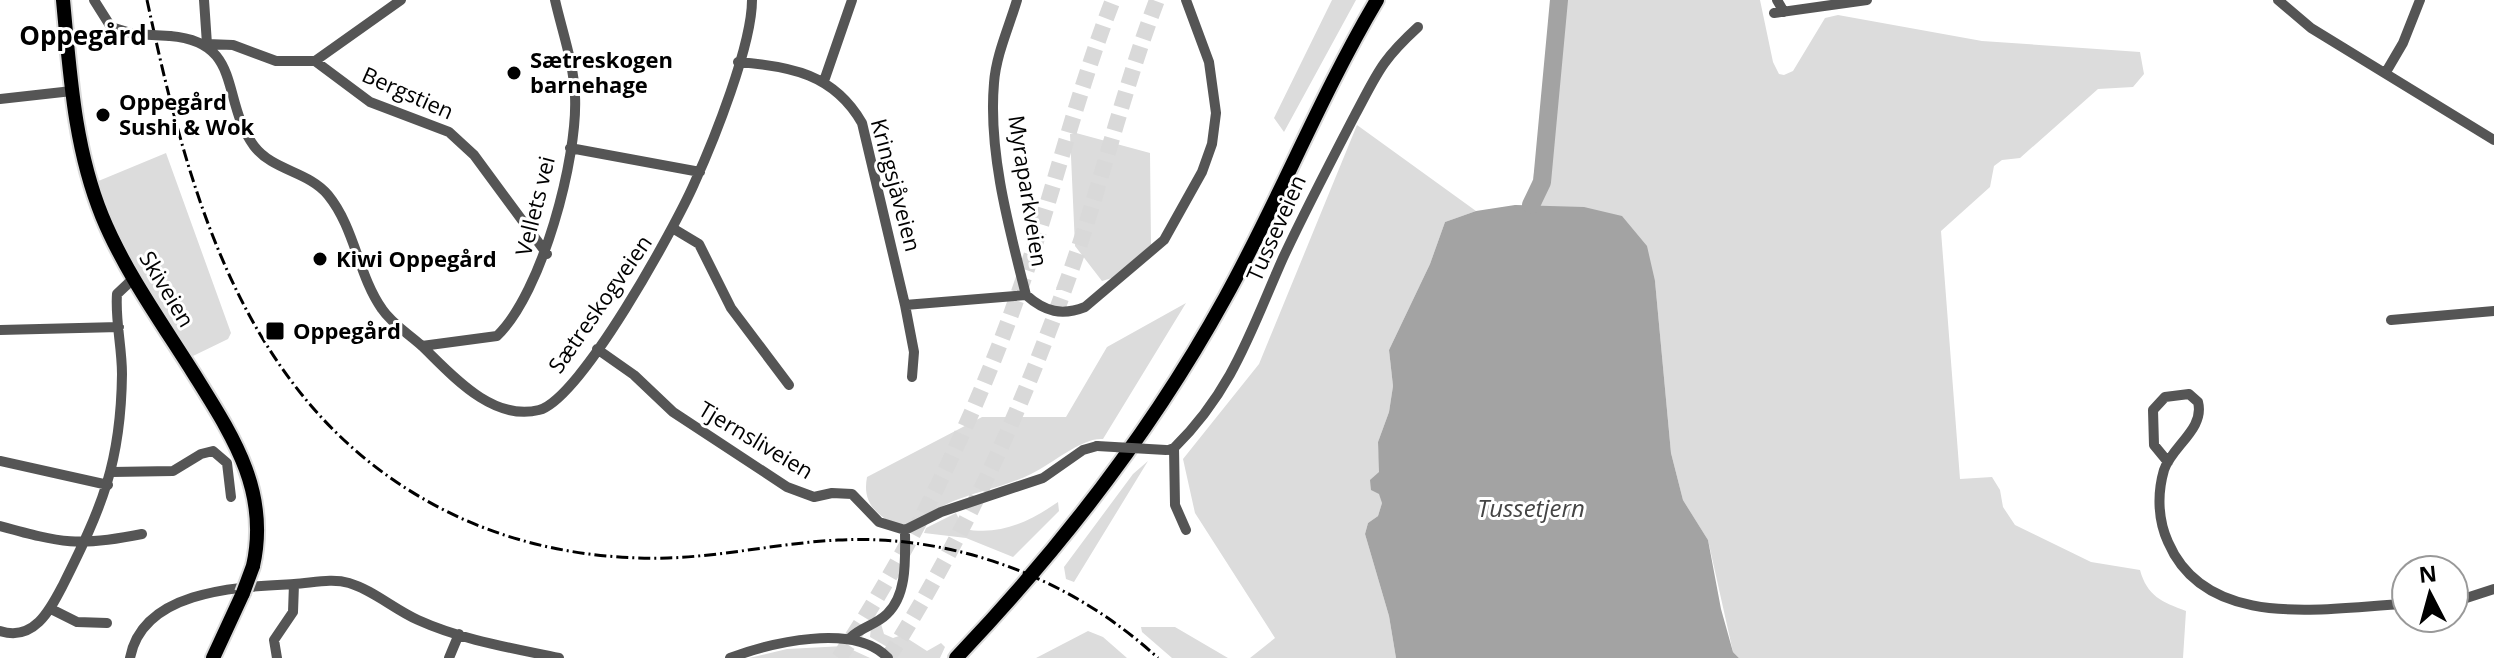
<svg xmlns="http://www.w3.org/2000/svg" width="2494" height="658" viewBox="0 0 2494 658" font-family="'Open Sans',sans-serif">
  <rect width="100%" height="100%" fill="#fff"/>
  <path fill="#dcdcdc" d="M1332,0H1356L1284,132L1274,118Z
    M1561,0H1760L1773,62L1779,74L1784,75L1793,71L1825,18L1838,15L1982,41L2140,52L2144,74L2133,87L2098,89L2020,158L2002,160L1994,166L1990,187L1941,231L1960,479L1992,477L2000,490L2003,507L2015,525L2091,562L2140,570C2147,596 2162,602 2186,611L2183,658H1739L1733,652L1708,540L1683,500L1671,453L1655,281L1529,205Z
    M1357,125L1476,211L1445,222L1430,264L1389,350L1393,386L1389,412L1378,442L1382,503L1378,516L1368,523L1365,534L1389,616L1396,658H1250L1275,638L1195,513L1183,459L1259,364Z
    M1076,133L1150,153L1151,245L1112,278L1102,281L1075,246L1070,134Z
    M166,153L231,333L228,339L193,356L159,308L116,233L96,182Z
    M1186,303L1103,439C1082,437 1052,464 1031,474C1005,487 976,491 949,503C931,511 917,522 898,527C876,514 862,503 867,477L982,417H1066L1107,347Z
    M1148,461L1074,582L1066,579L1064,567L1133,474Z
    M1058,502L1059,511L1013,557L966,538L924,533L926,528L956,513L964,529C1000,536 1029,522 1058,502Z
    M881,624L884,634L893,638L902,635L927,651L941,643L945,647L940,658H896L889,648L870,637L871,628Z
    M1141,627H1175L1228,658H1172L1142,632Z
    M1088,631L1103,637L1127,658H1036Z
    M844,646L870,658H749L787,649Z"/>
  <path fill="#a3a3a3" d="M1515,205L1584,207L1622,216L1647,246L1655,281L1671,453L1683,500L1708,540L1721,609L1733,652L1739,658H1396L1389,616L1365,534L1368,523L1378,516L1382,503L1379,494L1371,490L1370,480L1379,472L1378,442L1389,412L1393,386L1389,350L1430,264L1445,222L1476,211Z"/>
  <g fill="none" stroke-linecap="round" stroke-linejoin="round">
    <path stroke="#a3a3a3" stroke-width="18" d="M1531,205L1542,182L1559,0"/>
    <path stroke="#d9d9d9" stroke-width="16" stroke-dasharray="16 8" stroke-linecap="butt" d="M839,658C919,537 982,403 1028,266C1057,178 1079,87 1113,0
      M888,658C961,543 1018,418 1064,290C1099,195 1121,95 1157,0"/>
    <defs>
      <path id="major" d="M63,0C70,73 74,147 102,216C125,272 162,323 194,374C232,435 270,491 253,566
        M213,658L243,593
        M956,658C1059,550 1153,429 1225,298C1279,201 1320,96 1377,0"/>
    </defs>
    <use href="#major" stroke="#dbdbdb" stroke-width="18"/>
    <path stroke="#555" stroke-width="10" d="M94,0L111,27L134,34
      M204,0L207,44
      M1017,0C1009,27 996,55 994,83C988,152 1009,228 1026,295
      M1777,0L1784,12
      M2278,0L2311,28L2494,140
      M1774,13L1867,0
      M170,36C244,42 220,100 254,146C273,171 308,171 328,195C355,228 358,275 382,309C392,324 409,334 422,346C451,374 492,422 539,410C581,399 675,227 694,184C714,140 752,45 752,0
      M207,44L233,45L276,61H315L370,102L449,132L474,155L547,254
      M315,61L401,0
      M738,62C790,66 834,74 862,123L905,305L914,352L912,377
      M2386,72L2403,43L2420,0
      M824,81L852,0
      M0,99L72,91
      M570,148L700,172
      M674,229L699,244L731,308L789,385
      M905,305L1026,295C1045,312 1062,316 1085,307L1164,240L1202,172L1212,144L1216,113L1209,62L1186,0
      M2391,320L2494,311
      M0,330L119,327
      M422,346L497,336C542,293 578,158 575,96C574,64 562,31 555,0
      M597,349L634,375L673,412L787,487L814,497L832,493L852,494L879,522L905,530L941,512L1043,478L1083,450L1097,446
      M1174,448C1233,390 1251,330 1283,258C1306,209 1330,163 1355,115C1378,72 1381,61 1418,27
      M1169,450L1174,448L1175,505L1186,530
      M0,461L108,485
      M2168,462L2154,445L2153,410L2165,397L2189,394L2198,402C2205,429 2172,446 2164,470C2157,494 2158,520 2168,542C2207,633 2328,607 2406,604
      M112,472L173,471L201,454L213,451L227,463L231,497
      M0,526C62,543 78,547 142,534
      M2454,602L2494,589
      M51,609L77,622L107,623
      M0,631C34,642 50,610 63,585C102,507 121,463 122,374C122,347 115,320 117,294L134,278
      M850,638C861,627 876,625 887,614C908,594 905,557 905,530
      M130,658C143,589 241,587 294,584C312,583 332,578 349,583C373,590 395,610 418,620C462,640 512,648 559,658
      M277,658L274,640L293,612L294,584
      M449,658L459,634
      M730,658C770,643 854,622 888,658"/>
    <use href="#major" stroke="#000" stroke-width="14"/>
    <path stroke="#000" stroke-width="3" stroke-dasharray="12 4 2 4" stroke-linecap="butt" d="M147,0C190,200 246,408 442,509C512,545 590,560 668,558C725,556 781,543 838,540C956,534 1072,579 1158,658"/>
    <defs>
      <path id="major-bridge" d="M243,593L253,566"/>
    </defs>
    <use href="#major-bridge" stroke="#dbdbdb" stroke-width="18" stroke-linecap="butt"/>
    <path stroke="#555" stroke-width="10" d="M134,34L170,36
      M1097,446L1166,450"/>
    <use href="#major-bridge" stroke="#000" stroke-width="14"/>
  </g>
  <g fill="#000" stroke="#fff" stroke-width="3">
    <circle cx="514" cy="73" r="8"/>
    <circle cx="103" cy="115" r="8"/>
    <circle cx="320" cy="259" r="8"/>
    <rect x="265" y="321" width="20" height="20" rx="4"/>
  </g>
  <g text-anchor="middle" stroke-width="6" stroke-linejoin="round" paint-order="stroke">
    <g font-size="22" font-weight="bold" fill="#000" stroke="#fff" text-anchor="start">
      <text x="530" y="68">Sætreskogen<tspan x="530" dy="25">barnehage</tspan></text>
      <text x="119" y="110">Oppegård<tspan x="119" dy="25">Sushi &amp; Wok</tspan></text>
      <text x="336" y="267">Kiwi Oppegård</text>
      <text x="293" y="339">Oppegård</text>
    </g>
    <g font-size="22" fill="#000" stroke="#fff">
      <text transform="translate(408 93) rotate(24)" y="8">Bergstien</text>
      <text transform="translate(896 185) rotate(75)" y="8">Kringsjåveien</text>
      <text transform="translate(1028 191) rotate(81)" y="8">Myraparkveien</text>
      <text transform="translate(535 206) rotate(-76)" y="8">Vellets vei</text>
      <text transform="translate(1276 228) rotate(-66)" y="8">Tusseveien</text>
      <text transform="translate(167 289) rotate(59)" y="8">Skiveien</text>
      <text transform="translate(600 304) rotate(-55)" y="8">Sætreskogveien</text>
      <text transform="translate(756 440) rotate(31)" y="8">Tjernsliveien</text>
    </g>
    <g font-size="24" font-style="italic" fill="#444" stroke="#fff">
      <text x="1531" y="517">Tussetjern</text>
    </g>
    <g font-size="26" font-weight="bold" fill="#000" stroke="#fff">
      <text x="83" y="45">Oppegård</text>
    </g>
  </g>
  <g transform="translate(2430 594) rotate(354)"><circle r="38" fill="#ffffff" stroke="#999999" stroke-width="2"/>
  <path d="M0-6L14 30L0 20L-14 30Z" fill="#000000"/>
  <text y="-12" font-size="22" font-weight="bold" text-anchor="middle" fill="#000000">N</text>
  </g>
</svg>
